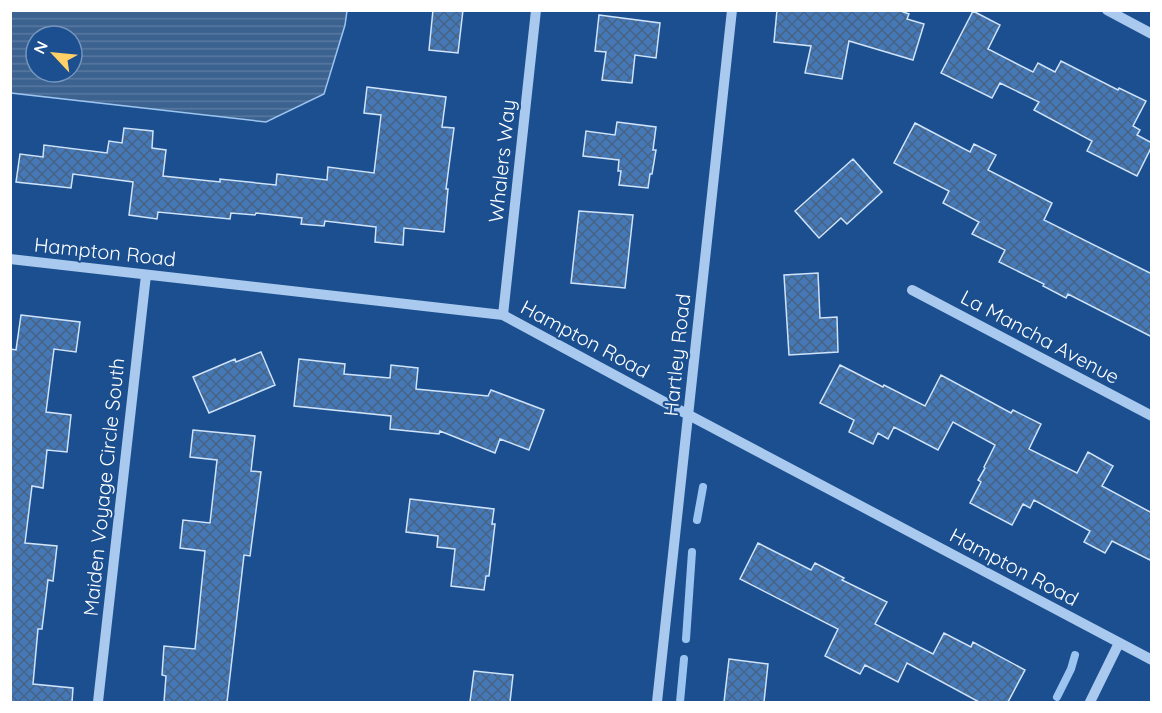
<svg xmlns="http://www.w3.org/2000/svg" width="1162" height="713" viewBox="0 0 1162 713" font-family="Quicksand,sans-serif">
  <defs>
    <pattern id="water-rules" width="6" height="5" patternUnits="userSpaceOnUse" patternTransform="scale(1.5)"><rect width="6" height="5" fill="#3c6290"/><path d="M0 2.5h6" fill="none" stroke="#597aa1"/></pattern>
    <pattern id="building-cross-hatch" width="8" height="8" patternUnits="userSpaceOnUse" patternTransform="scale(1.5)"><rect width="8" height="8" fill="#4478b7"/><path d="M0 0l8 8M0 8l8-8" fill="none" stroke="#486282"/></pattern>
  </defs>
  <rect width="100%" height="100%" fill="#1b4f8f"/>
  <path fill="url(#water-rules)" stroke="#9cc4f0" stroke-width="1.5" fill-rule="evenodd" d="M11,10H347V11L345,25L324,94L266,122L11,93ZM36,36H72V72H36Z"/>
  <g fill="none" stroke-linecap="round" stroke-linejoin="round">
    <path stroke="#9cc4f0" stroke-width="8" d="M697,520L703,487
      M686,639L692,552
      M1057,697L1071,669L1075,655
      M680,702L684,659"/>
  </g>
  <path fill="url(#building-cross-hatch)" stroke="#cfe3fa" stroke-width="1.5" d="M433,10H463L458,53L429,50Z
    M777,10H898L909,14L907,19L924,24L913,60L849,41L842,79L805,73L811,46L774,42Z
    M973,11L1000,25L988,49L1033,72L1038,63L1055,72L1061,61L1118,90L1119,88L1146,101L1133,126L1140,130L1137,135L1152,143V146L1137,176L1087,151L1092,141L1034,110L1039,102L1000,83L992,98L941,73Z
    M599,15L660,23L656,58L635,55L632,83L602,80L606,52L595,51Z
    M367,87L446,97L442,127L454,128L446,189H448L444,232L404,228L403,245L375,242L376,227L325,221L324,226L301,224L302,218L256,213L255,215L231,213L230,219L158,212L157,219L129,215L133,182L73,174L71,188L16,182L20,154L43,157L44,145L107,153L109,141L122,143L124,128L153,131L152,148L166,150L163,176L220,182V179L276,185L277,174L327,180L328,167L374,173L381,115L364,113Z
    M617,122L656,127L653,150H656L652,174H650L648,188L619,185L621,171H618L619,160L583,156L586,131L615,135Z
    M915,123L970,152L974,144L996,155L988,170L1052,203L1044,220L1152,274V337L1068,294L1066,298L1043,286L1044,284L999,262L1005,250L972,234L979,222L943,203L949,191L894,163Z
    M853,159L882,192L847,224L841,218L819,238L795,211Z
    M579,211L633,215L625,288L571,283Z
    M818,273L820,318L837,317L838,352L789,355L784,275Z
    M21,315L80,322L76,352L54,349L46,412L71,415L67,452L47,450L43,488L32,486L25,543L57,546L53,581L48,580L42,629H38L33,684L73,688L72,702H10V349L16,350Z
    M261,352L275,385L209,413L193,377L235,359L236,362Z
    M299,359L345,364L344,374L390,378L391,365L418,368L416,389L488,396L491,390L544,410L529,450L500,439L495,453L440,431L439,434L390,429L391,416L294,406Z
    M840,365L883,387L884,385L925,406L941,375L1011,413L1013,410L1041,424L1029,449L1077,473L1088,452L1113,466L1102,486L1152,513V561L1112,541L1105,553L1084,542L1090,531L1034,500L1030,508L1023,504L1012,525L970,503L981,482L978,480L985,468L984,467L995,445L953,422L938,450L894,427L888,439L878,433L873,444L849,432L854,420L820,403Z
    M193,430L255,436L251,471L261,472L250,556L244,555L227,702H164L166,676L162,675L164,646L195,649L205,551L180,548L183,520L210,523L217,460L190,457Z
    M410,499L494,509L492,524H495L489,576H486L484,590L451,586L455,549L437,547L438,536L406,532Z
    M758,543L811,570L815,563L844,578L842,580L887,602L875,624L933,654L944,633L971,647L973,642L1025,670L1008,702H979L907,663L898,682L865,665L860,674L825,656L838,629L740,579Z
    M729,659L768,664L764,702H724Z
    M474,671L513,675L510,702H470Z"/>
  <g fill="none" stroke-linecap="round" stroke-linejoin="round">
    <path stroke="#a9c9ee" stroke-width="10" d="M1107,10L1152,34
      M10,259L503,315L668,404L1152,660
      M912,290L1152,416
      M503,315L536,10
      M98,702L146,275
      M657,702L732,10
      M1090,702L1119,643"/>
  </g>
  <g text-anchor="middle" stroke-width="4.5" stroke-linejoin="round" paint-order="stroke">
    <g font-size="20" fill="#fff" stroke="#1b4f8f">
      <text transform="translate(502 161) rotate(-84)" y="7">Whalers Way</text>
      <text transform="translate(105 252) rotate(6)" y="7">Hampton Road</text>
      <text transform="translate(1040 337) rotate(28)" y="7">La Mancha Avenue</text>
      <text transform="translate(585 339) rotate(28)" y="7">Hampton Road</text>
      <text transform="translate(677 355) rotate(-84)" y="7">Hartley Road</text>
      <text transform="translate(104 487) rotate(-84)" y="7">Maiden Voyage Circle South</text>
      <text transform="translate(1014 567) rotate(28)" y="7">Hampton Road</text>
    </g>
  </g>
  <rect width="1162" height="713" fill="none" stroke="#ffffff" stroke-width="24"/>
  <g transform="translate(54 54) rotate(296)"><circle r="28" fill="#1b4f8f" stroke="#7695bc" stroke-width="1.5"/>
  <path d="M0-4.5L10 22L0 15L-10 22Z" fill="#ffd166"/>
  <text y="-9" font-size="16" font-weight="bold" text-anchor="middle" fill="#ffffff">N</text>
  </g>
</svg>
